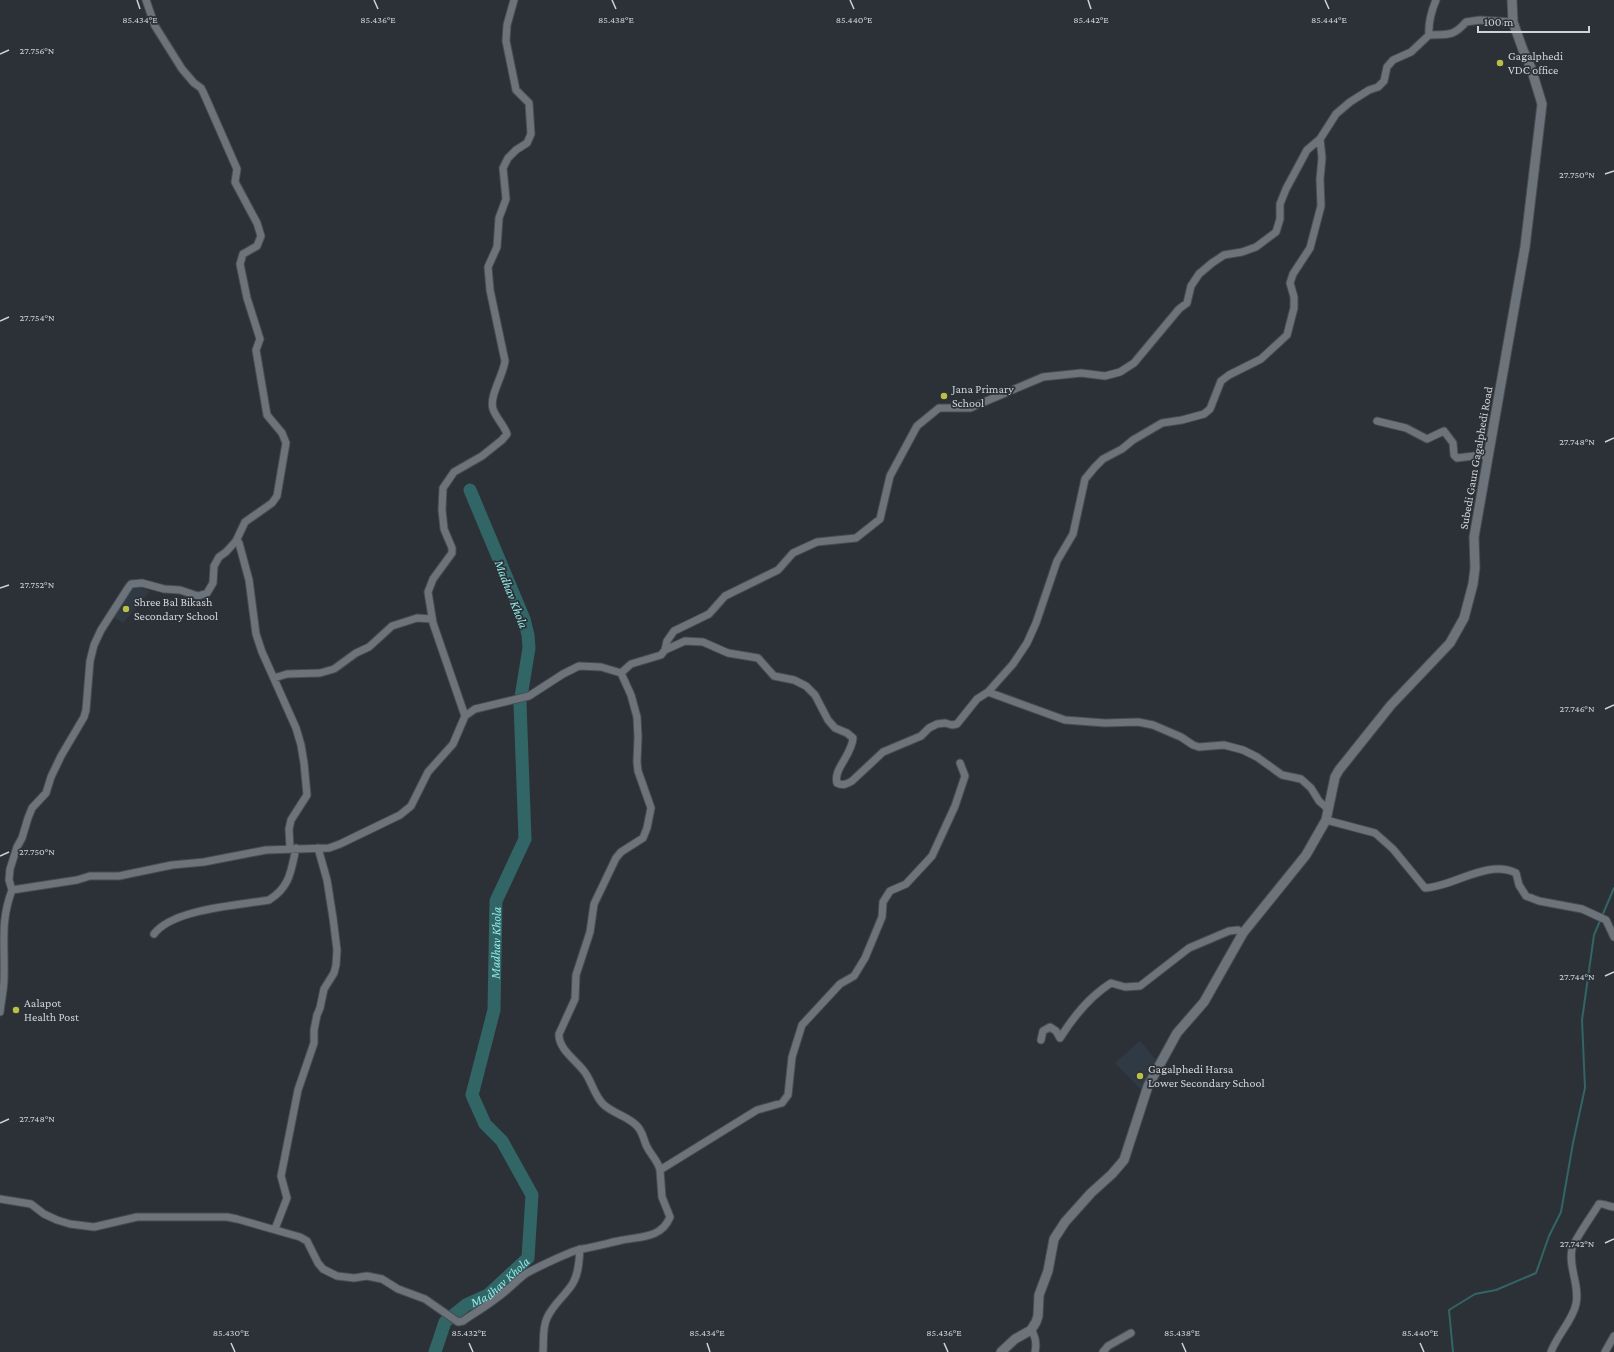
<svg xmlns="http://www.w3.org/2000/svg" width="1614" height="1352" viewBox="0 0 1614 1352" font-family="'Crimson Pro',serif">
  <rect width="100%" height="100%" fill="#2c3137"/>
  <path fill="#303a45" d="M133,585L150,591L123,623L113,617Z
    M1140,1041L1158,1062L1146,1095L1115,1063Z"/>
  <g fill="none" stroke-linecap="round" stroke-linejoin="round">
    <path stroke="#326566" stroke-width="2" d="M1453,1352L1449,1310L1475,1294L1496,1290L1536,1273L1549,1236L1561,1212L1573,1143L1585,1088L1582,1020L1594,935L1614,888"/>
    <path stroke="#326566" stroke-width="13" id="s1" d="M435,1352L445,1322L466,1305L488,1295L528,1258L532,1195L502,1141L485,1124L472,1095L494,1010L496,901L525,839L520,703L529,648L528,635L524,619L470,490"/>
    <defs>
      <path id="minor" d="M1429,35C1428,22 1431,12 1436,0
        M1377,421L1406,428L1427,439L1444,431L1453,443L1454,455L1457,458L1482,455L1488,457
        M236,541L239,543L249,580L256,634L262,652L296,728L301,745L304,763L307,795L291,820L289,829L290,848
        M665,650L667,641L674,631L709,614L725,596L778,570L793,553L817,542L856,538L880,519L890,476L917,426L939,408H970L1043,377L1081,373L1105,376L1120,372L1134,363L1179,309L1187,303L1191,286L1199,274L1212,263L1224,255L1242,252L1256,247L1276,232L1280,219V204L1286,189L1307,150L1320,139L1336,114L1350,102L1369,90L1378,87L1384,81L1387,67L1393,60L1411,52L1429,35C1448,34 1453,37 1466,22L1480,20L1513,22
        M621,673L631,695L637,717L638,737L637,762L638,771L651,808L647,828L643,838L621,852L616,858L594,904L590,932L576,975L575,999L559,1034C558,1050 579,1062 586,1074C592,1083 595,1096 603,1104C612,1113 627,1116 636,1125C643,1131 643,1139 647,1147C651,1155 658,1161 660,1170
        M274,678L287,674L320,673L334,669L356,653L369,647L392,626L417,618L432,619
        M988,692L1065,720L1105,723L1138,722L1153,725L1181,737L1193,745L1199,747L1224,745L1243,750L1257,757L1282,775L1301,779L1311,788L1319,801L1328,809
        M465,716L433,623L428,592L433,579L452,553V548L444,529L442,510L443,488L454,472L482,456L502,440L507,434C504,425 496,418 493,409C489,396 503,376 505,361L490,290L488,267L497,247L499,218L506,199L503,168L508,158L516,150L527,143L531,134L529,103L516,90L506,41L507,25L514,0
        M1326,820L1375,833L1393,849L1425,888C1453,887 1487,859 1516,873L1519,885L1526,896L1539,901L1582,909L1606,920L1614,937
        M12,890L9,880L10,869L17,847L22,838L28,818L32,808L46,793L51,777L61,756L84,717L86,710L90,661L94,645L101,630L128,588L131,584L142,583L164,589L180,590L198,596L207,593L213,583L214,566L219,557L226,552L236,541L245,522L272,503L277,496L286,443L282,433L267,415L256,350L260,339L247,298L240,264L243,254L257,246L261,236L257,223L235,182L237,169L204,94L201,88L194,83L182,69L155,26L146,0
        M154,934C172,909 239,905 269,900C290,887 291,871 296,848
        M0,1012C1,1001 4,989 4,978C5,944 0,922 12,890L77,880L90,876H119L172,865L204,862L266,850L329,848L340,844L400,815L411,806L428,772L453,744L465,716L475,709L529,696L563,674L579,666L601,667L621,673L631,664L661,655L665,650L685,641L703,642L728,653L758,658L774,676L794,680L806,686L815,695L828,720L835,728L847,733L853,738C852,755 833,769 837,783C843,786 847,784 852,781L883,752L921,736L929,728L937,724L945,723L952,725L957,724L977,699L988,692L1013,664L1027,643L1036,623L1057,561L1073,534L1085,479L1095,467L1103,459L1122,449L1133,440L1162,423L1182,420L1204,414L1210,409L1221,381L1229,375L1261,359L1287,335L1294,308V297L1290,283L1293,274L1310,248L1321,206L1320,179L1322,158L1320,139
        M1041,1040L1043,1031L1050,1027L1056,1031L1060,1038C1074,1016 1089,997 1111,983L1125,987L1140,986L1189,948L1229,931L1238,930L1243,933
        M0,1199L31,1204L44,1214L57,1220L70,1224L94,1227L137,1217H227L237,1219L300,1237L307,1241L318,1263L323,1269L337,1276L354,1278L367,1276L382,1279L398,1289L425,1299L458,1322L463,1321C474,1313 487,1306 498,1297C507,1291 515,1282 524,1275C531,1270 573,1250 582,1249C595,1247 605,1244 618,1241C637,1236 661,1240 670,1217L662,1197L660,1170L757,1110L782,1103L788,1095L792,1057L802,1025L840,984L854,976L865,958L882,917L883,902L890,891L906,884L932,856L955,806L965,776L960,763
        M275,1229L287,1198L281,1176L298,1090L314,1043V1030L317,1015L320,1008L324,989L334,973L336,965L337,950L333,918L327,880L318,848
        M1031,1330C1036,1337 1037,1343 1035,1352
        M543,1352C544,1340 542,1329 547,1318C553,1304 566,1295 573,1283C579,1273 579,1260 580,1249
        M1103,1352L1108,1346L1131,1333
        M1551,1352C1557,1335 1573,1320 1576,1304C1580,1285 1568,1267 1572,1249C1574,1240 1593,1214 1599,1204C1604,1203 1608,1207 1614,1207
        M1605,1352L1614,1336"/>
      <path id="tertiary" d="M1001,1352L1015,1339L1031,1330L1036,1322L1038,1316L1039,1295L1048,1271L1054,1239L1065,1222L1091,1193L1112,1174L1124,1160L1148,1086L1177,1033L1204,1002L1243,933L1306,855L1326,820L1335,777L1339,770L1391,705L1450,643L1464,618L1473,584L1475,568L1474,537L1525,247L1542,104L1531,68L1523,50L1513,22L1512,0"/>
    </defs>
    <use href="#minor" stroke="#484d52" stroke-width="9"/>
    <use href="#tertiary" stroke="#484d52" stroke-width="11"/>
    <use href="#minor" stroke="#6d737a" stroke-width="7"/>
    <use href="#tertiary" stroke="#6d737a" stroke-width="9"/>
  </g>
  <path fill="none" stroke="#cfd3d7" stroke-width="1.5" d="M137,0L140,9M374,0L378,9M612,0L616,9M850,0L854,9M1088,0L1091,9M1325,0L1329,9M0,54L9,50M1605,174L1614,171M0,321L9,317M1605,442L1614,438M0,588L9,585M1605,709L1614,705M0,856L9,852M1605,976L1614,972M0,1123L9,1119M1605,1243L1614,1239M231,1343L235,1352M469,1343L473,1352M707,1343L710,1352M944,1343L948,1352M1182,1343L1186,1352M1420,1343L1424,1352"/>
  <g fill="#b9c046" stroke="#2c3137" stroke-width="1.5">
    <circle cx="1500" cy="63" r="4"/>
    <circle cx="944" cy="396" r="4"/>
    <circle cx="126" cy="609" r="4"/>
    <circle cx="16" cy="1010" r="4"/>
    <circle cx="1140" cy="1076" r="4"/>
  </g>
  <g text-anchor="middle" stroke-width="3.5" stroke-linejoin="round" paint-order="stroke">
    <g font-size="12" fill="#cfd3d7" stroke="#2c3137" text-anchor="start">
      <text x="1508" y="60">Gagalphedi<tspan x="1508" dy="14">VDC office</tspan></text>
      <text x="952" y="393">Jana Primary<tspan x="952" dy="14">School</tspan></text>
      <text x="134" y="606">Shree Bal Bikash<tspan x="134" dy="14">Secondary School</tspan></text>
      <text x="24" y="1007">Aalapot<tspan x="24" dy="14">Health Post</tspan></text>
      <text x="1148" y="1073">Gagalphedi Harsa<tspan x="1148" dy="14">Lower Secondary School</tspan></text>
    </g>
    <g font-size="12" fill="#cfd3d7" stroke="#2c3137">
      <text transform="translate(1476 458) rotate(-80)" y="4">Subedi Gaun Gagalphedi Road</text>
    </g>
    <g font-size="13" font-style="italic" fill="#92eaea" stroke="#2c3137">
      <text transform="translate(512 594) rotate(69)" y="5">Madhav Khola</text>
      <text dy="5" stroke="none"><textPath href="#s1" startOffset="473">Madhav Khola</textPath></text>
      <text dy="5" stroke="none"><textPath href="#s1" startOffset="100">Madhav Khola</textPath></text>
    </g>
  </g>
  <g font-size="10" text-anchor="middle" fill="#cfd3d7" stroke="#2c3137" stroke-width="3.5" stroke-linejoin="round" paint-order="stroke">
    <text x="140" y="23">85.434°E</text>
    <text x="378" y="23">85.436°E</text>
    <text x="616" y="23">85.438°E</text>
    <text x="854" y="23">85.440°E</text>
    <text x="1091" y="23">85.442°E</text>
    <text x="1329" y="23">85.444°E</text>
    <text x="37" y="54">27.756°N</text>
    <text x="1577" y="178">27.750°N</text>
    <text x="37" y="321">27.754°N</text>
    <text x="1577" y="445">27.748°N</text>
    <text x="37" y="588">27.752°N</text>
    <text x="1577" y="712">27.746°N</text>
    <text x="37" y="855">27.750°N</text>
    <text x="1577" y="980">27.744°N</text>
    <text x="37" y="1122">27.748°N</text>
    <text x="1577" y="1247">27.742°N</text>
    <text x="231" y="1336">85.430°E</text>
    <text x="469" y="1336">85.432°E</text>
    <text x="707" y="1336">85.434°E</text>
    <text x="944" y="1336">85.436°E</text>
    <text x="1182" y="1336">85.438°E</text>
    <text x="1420" y="1336">85.440°E</text>
  </g>
  <path d="M1478 26v6h111v-6" fill="none" stroke="#cfd3d7" stroke-width="2"/>
  <text x="1484" y="26" font-size="12" fill="#cfd3d7" stroke="#2c3137" stroke-width="3" paint-order="stroke">100 m</text>
</svg>
